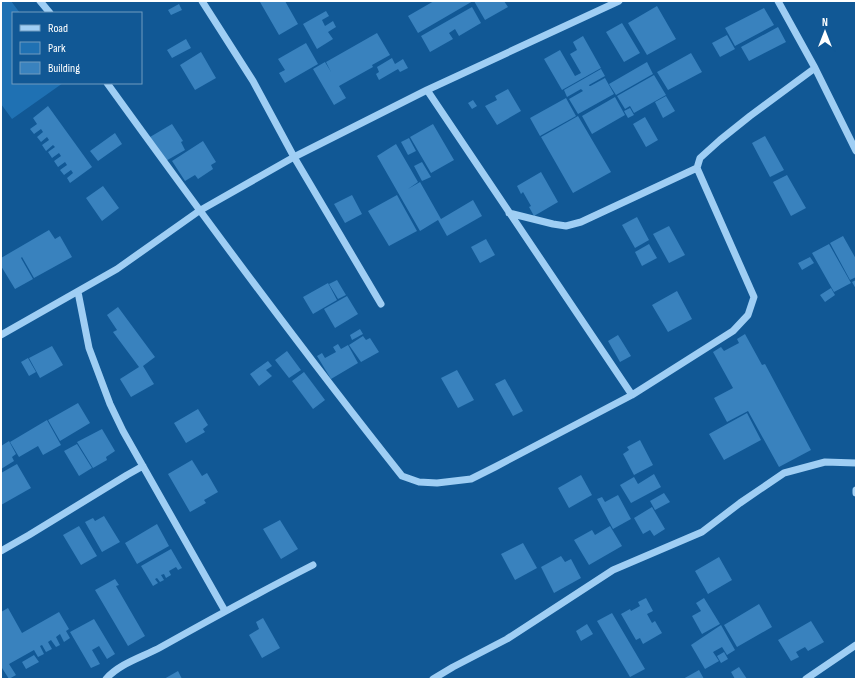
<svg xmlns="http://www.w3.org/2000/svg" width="857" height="680" viewBox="0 0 857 680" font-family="'Sofia Sans Condensed',sans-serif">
  <rect width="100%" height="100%" fill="#115895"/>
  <path fill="#1f71b3" d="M1,1H11L20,13H13V83H63L12,119L1,104Z"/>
  <path fill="#3982be" d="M262,1H285L298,24L279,35L260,2Z
    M434,1H473L418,33L408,16Z
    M474,1H504L508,7L485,20Z
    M179,4L182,10L171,15L168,10Z
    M657,6L676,39L647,55L628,23Z
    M472,7L481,23L459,36L455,29L449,33L453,39L430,52L421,36Z
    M764,8L774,25L735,46L725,28Z
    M326,11L329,16L322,20L325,26L333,21L336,27L328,32L333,39L317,49L303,24Z
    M622,23L640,53L624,62L606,32Z
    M778,27L786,42L749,61L741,47Z
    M377,33L390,55L372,65L373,67L339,86L346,98L334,105L313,69L325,62L331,72L326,62Z
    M727,35L735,49L720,57L712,43Z
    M583,36L601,68L562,90L544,59L560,50L575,76L581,73L570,54L577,50L573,42Z
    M186,39L191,48L172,58L167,50Z
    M306,43L318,64L285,83L279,73L285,70L278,59Z
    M201,52L216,78L195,90L180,65Z
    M691,53L702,72L668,90L657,72Z
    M392,58L395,64L403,59L408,68L400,72L398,69L379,80L376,74L379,72L377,67Z
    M647,62L653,74L616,95L609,84Z
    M601,69L605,76L589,85L590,87L583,90L605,78L614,94L578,114L569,99L583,91L581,89L567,97L564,90Z
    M654,75L666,95L634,113L630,106L625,109L617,96Z
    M508,89L521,111L497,125L485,106L497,100L495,96Z
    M666,96L675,111L663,118L655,102Z
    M615,97L625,115L592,134L582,116Z
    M566,98L576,116L540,136L530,118Z
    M473,100L477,106L472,109L468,103Z
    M48,106L92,167L70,183L67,178L73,173L71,170L64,175L60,170L67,165L65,162L58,167L54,161L61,156L59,153L52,158L48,152L55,147L53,145L46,151L42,145L49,140L47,137L41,142L37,137L43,132L41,129L34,134L30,129L37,124L33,118Z
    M630,108L634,115L628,118L624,111Z
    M578,116L611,172L573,193L541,137Z
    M645,117L658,140L646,147L633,124Z
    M172,124L183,141L181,142L185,150L164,162L150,137Z
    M433,124L454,160L431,173L410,137Z
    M115,133L122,144L98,161L90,151Z
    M765,136L784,170L770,177L752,143Z
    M409,138L416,151L408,155L401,142Z
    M203,141L216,162L211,165L213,169L198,179L195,175L185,181L172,161Z
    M396,144L418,182L408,189L420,182L441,219L473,200L482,216L447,236L438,220L420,231L377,156Z
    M422,162L431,177L422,181L414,166Z
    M541,172L558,202L534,216L529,207L531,206L523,192L521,194L517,186Z
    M787,175L806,208L791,216L773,182Z
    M103,186L119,208L102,221L86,198Z
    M352,195L362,214L345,223L334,204Z
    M397,195L417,231L389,246L368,211Z
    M637,217L649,240L635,248L622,225Z
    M669,226L685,255L669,263L653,234Z
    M49,230L55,239L60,236L72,257L34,278L22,257L21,258L33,279L15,289L1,266V258Z
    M843,236L856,259V277L850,280L830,243Z
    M486,239L495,255L480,263L471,247Z
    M649,244L657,258L642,266L635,252Z
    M829,244L851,283L834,292L812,253Z
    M810,257L814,263L802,270L798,263Z
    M337,280L346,295L338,299L329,284Z
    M856,280V289L852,282Z
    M328,283L337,300L313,314L303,297Z
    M831,288L835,295L825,302L820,295Z
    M677,291L692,319L668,332L652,305Z
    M347,296L358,314L335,328L324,309Z
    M118,307L155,357L143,366L154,384L131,397L120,379L139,367L113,332L117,330L107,315Z
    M360,329L363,334L352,340L350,335Z
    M745,334L762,365L765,364L811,450L779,467L748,411L727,422L714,398L733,388L713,352L721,347L724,351L739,343L737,339Z
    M618,335L631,356L620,362L608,341Z
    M363,336L366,340L370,338L379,352L361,362L349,345Z
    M338,344L341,349L348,345L358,363L331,379L317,356L322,353L325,358L336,352L333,347Z
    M52,346L63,365L40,378L29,358Z
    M287,351L301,370L289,378L275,360Z
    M28,358L36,372L29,376L21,362Z
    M268,361L272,366L266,370L272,376L259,386L250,374Z
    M457,370L474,400L458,408L441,378Z
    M304,372L325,400L313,409L292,381Z
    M505,379L523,411L513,416L495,384Z
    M78,403L90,423L60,441L48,420Z
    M198,409L208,425L203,429L205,432L186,443L174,423Z
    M747,413L761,440L724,460L709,434Z
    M47,420L61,445L43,455L38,446L19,457L10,442Z
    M102,429L115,451L106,457L107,460L93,468L77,442Z
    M640,440L653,465L634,475L623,454L629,450L627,447Z
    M9,441L16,454L12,457L14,461L1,469V446Z
    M77,444L92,468L79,476L64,451Z
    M192,460L202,476L207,473L218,492L204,500L206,503L190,512L168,474Z
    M17,464L31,488L1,505V473Z
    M654,474L661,487L631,503L620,485L634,477L638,484Z
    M581,475L592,495L569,508L558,488Z
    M664,493L670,502L655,510L650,501Z
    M618,495L631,519L613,529L597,499L602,497L605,502Z
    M652,507L665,529L654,536L650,530L643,534L634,518Z
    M104,516L120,542L102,552L85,522L93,518L95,521Z
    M280,520L298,549L281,559L263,529Z
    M157,524L169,546L137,564L125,543Z
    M79,526L97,556L81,565L63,535Z
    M610,526L622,546L589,565L574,540L592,530L595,535Z
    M523,543L537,568L515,580L501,554Z
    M171,549L182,568L178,570L176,567L169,571L171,575L166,578L164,574L161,575L164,580L160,582L157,578L155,579L158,583L153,586L141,566Z
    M561,556L565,562L571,559L581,578L554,593L541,567Z
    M719,557L732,580L708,594L695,571Z
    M115,579L119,585L116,586L145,636L128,646L95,590Z
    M646,598L653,611L647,614L652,623L655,621L662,633L643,644L640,638L636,640L621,614L630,609L631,611L640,606L638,602Z
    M704,598L720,624L702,634L692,616L701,611L696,603Z
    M759,604L772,627L737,647L724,625Z
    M8,608L22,633L59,612L69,629L66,631L70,638L64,642L60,634L56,637L60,645L56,647L51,640L48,642L52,649L46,652L42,645L40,646L44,654L38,657L34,650L9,664L16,675L9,679L2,668L1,669V612Z
    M612,613L645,669L630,677L597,621Z
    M263,618L280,648L262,658L249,635L259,629L256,622Z
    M94,619L115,654L107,659L99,646L92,650L100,664L91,668L70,632Z
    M811,621L824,642L808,651L805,647L796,652L799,657L791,661L778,640Z
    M587,624L593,634L581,641L576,631Z
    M721,625L735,650L727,655L722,647L713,652L719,661L705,669L691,645Z
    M724,652L728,659L721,663L717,656Z
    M34,655L39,662L26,669L22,662Z
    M739,667L747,679H735L731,672Z
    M699,670L704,679H683Z
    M178,671L182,679H164Z"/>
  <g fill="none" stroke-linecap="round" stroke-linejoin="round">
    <path stroke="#9fcef4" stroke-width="7" d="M40,1L50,13
      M202,1L253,81L294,157L381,304
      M778,1L815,68L856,151
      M107,83C203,216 300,348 402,476L419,482L437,483L471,479L495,467L632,395L733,331L748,315L754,297L697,168L700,158L720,140L750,116L815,68
      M427,90L632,395
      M509,213L553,224L566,226L581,222L697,168
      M78,292L89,348L110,404L123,431L225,611
      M1,335L117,269L199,211L294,157L427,90L619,1
      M856,490V493
      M1,551L29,535L127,475L143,466
      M106,679C120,663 143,657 161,647C211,619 262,591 313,565
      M433,679L453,667L507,639L613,570L702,532L740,503L784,473L825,462L856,463
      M806,679L856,645"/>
  </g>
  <rect width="857" height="680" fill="none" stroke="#ffffff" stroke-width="4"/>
  <rect x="12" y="12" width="130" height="72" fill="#115895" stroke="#709bbf"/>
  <rect x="20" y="25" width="20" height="6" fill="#9fcef4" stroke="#709bbf"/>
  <text x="48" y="32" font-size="12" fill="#ffffff">Road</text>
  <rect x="20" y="42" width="20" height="12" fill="#1f71b3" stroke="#709bbf"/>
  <text x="48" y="52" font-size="12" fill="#ffffff">Park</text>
  <rect x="20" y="62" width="20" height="12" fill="#3982be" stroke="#709bbf"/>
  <text x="48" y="72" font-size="12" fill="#ffffff">Building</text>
  <g transform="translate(825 32)" stroke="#115895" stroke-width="3" paint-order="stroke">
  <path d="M0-3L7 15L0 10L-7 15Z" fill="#ffffff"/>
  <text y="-6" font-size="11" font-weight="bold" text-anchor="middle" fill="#ffffff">N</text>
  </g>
</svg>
